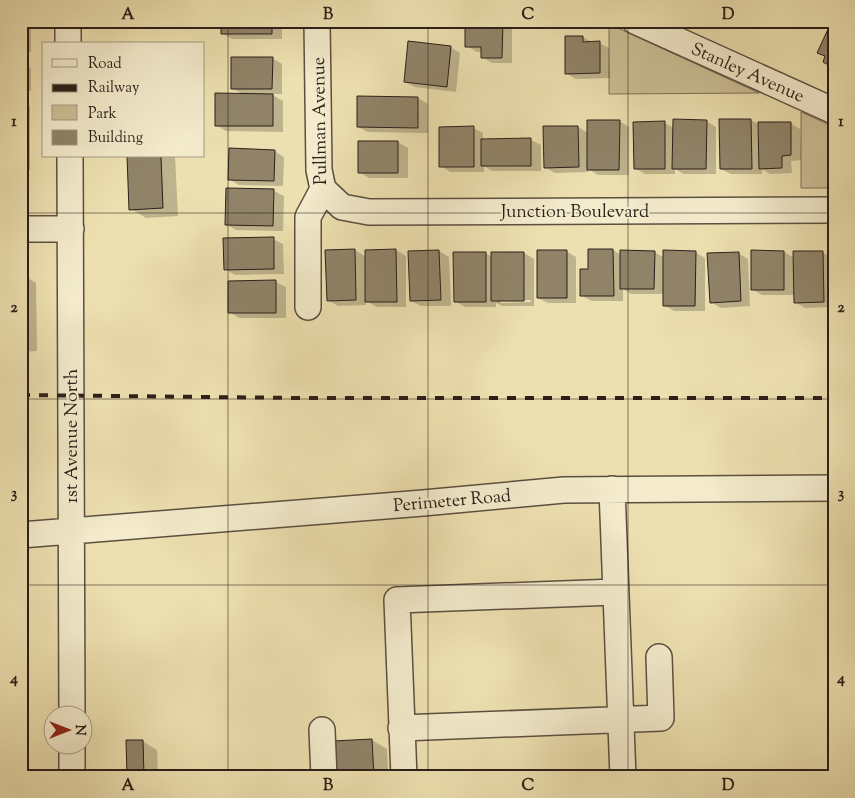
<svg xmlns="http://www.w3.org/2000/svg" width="855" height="798" viewBox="0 0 855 798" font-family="'Sorts Mill Goudy',serif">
  <rect width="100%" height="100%" fill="#ede0b0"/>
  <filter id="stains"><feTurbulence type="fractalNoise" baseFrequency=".004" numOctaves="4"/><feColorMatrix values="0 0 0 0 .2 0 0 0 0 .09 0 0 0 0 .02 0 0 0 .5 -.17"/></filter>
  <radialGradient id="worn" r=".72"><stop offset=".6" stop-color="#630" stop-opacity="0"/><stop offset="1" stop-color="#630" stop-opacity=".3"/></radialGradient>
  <path fill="#ccbf96" stroke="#7c6f58" d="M609,24L759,93L609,94Z
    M801,112L834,127V188H801Z"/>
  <path fill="#0003" fill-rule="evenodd" d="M175,21H200V22L178,23Z
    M210,21H282V39H232L222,33V25H217Z
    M413,21H434L433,24Z
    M467,21H512V63H492L482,57V52H477L467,46Z
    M21,23L31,29V52H21Z
    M583,37L593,43H599L609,48L610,78L576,79L566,73Z
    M450,47L460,53L456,92L415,87L405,82Z
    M272,58L282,64V94H271L283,101V132L226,131L216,125L244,95L232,88Z
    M21,62L31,68V91H21Z
    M358,98H418L428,104V133L368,132L358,127Z
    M21,101L30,106V170H21Z
    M720,120H751L760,125L790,123L800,129L801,160L791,161L792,173L770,174L762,169V174H731L721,169Z
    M619,121L629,127V175H598L588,169V172L555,173L545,167L578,127L588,133Z
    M706,121L716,127V174H684L675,169V174H645L635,168L664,123L674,128Z
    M473,128L483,133V140H531L541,145V171H492L484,166V172H450L441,166Z
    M359,142H398L408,148V178H369L359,172Z
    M274,151L284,157L283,186L239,185L229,179Z
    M129,156H175L178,216L146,218L131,209Z
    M274,191L284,196L283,231L236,230L226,224Z
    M273,239L283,244L284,274L235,275L225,269Z
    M355,250L366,257L396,250L406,256V307H377L366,301V305L338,306L328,300Z
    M589,250H613L621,255L654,252L665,258L695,252L705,258V311H674L664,305V294H631L623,289V301H592L582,296L590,270Z
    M439,251L449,257L451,306H421L411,301Z
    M566,251L576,257V303H548L538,298Z
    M784,252L794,258L822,252L832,258L833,307L805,308L795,302V295H762L752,289Z
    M485,253L492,257L524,253L534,259V306H502L496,303V307H465L455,301ZM501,300H531V302L501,303Z
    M738,253L748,259L750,306L721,308L711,302Z
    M21,274L36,283L37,351L21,352Z
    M276,282L286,287V318H239L229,312Z
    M372,740L387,749L388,777H336Z
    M142,741L157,750L158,777H129Z"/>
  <path fill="#908368" stroke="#2b1f1a" d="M221,21H272V34H221Z
    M465,21H503L502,58H481V47H465Z
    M829,27L834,30V68L823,62L825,56L817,53Z
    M565,36H583V42L600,41V73L565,74Z
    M408,41L451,46L447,87L404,82Z
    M231,57H273L272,89H231Z
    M215,93L273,94V126H215Z
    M357,96L418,97V128L357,127Z
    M673,119L707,120L706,169H672Z
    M719,119H751L752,169H720Z
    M587,120H620L619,170H587Z
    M665,121V169H634L633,122Z
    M758,122H791V155L782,156V168L759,169Z
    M474,126V167H439V127Z
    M543,126H578L579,167L544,168Z
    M531,138V166H481V139Z
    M358,141H398V173H358Z
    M229,148L275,150L274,181L228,180Z
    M127,156H161L163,208L129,210Z
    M226,188L274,189L273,226L225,225Z
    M274,237V269L224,270L223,238Z
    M355,249L356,300L327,301L325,250Z
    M396,249L397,302H365V250Z
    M588,249H613L614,296H580V269H588Z
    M439,250L441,300L410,301L408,251Z
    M537,250H567V298H537Z
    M620,250L655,251L654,289H620Z
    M663,250L696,251L695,306H663Z
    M751,250L784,251V290H751Z
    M793,251H823L824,302L794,303Z
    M453,252H486V302H454Z
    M491,252H524V301H491Z
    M739,252L741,301L710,303L707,253Z
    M21,273L22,343H21Z
    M276,280V313H228V281Z
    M372,739L374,777H335L333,741Z
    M126,740H143L144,777H127Z"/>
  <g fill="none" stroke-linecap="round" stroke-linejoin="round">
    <defs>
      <path id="minor" d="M68,21V44
        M635,21L834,111
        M70,156L72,716
        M323,189L342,207L369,212L834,210
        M21,229H71
        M308,307V217L323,189L319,170L317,21
        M612,489L623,777
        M21,535L423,503L564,490L834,488
        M401,728L661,718L659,657
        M322,730L324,777
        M72,746V777
        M404,777L397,600L615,592"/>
    </defs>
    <use href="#minor" stroke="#5c4f40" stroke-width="28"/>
    <use href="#minor" stroke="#f3ebcc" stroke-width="25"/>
    <path stroke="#2b1f1a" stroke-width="4" stroke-dasharray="9 9" stroke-linecap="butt" d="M21,395L299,398H834"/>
  </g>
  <path fill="none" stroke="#2b1f1a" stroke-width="1" stroke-opacity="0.55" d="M228,21V777M428,21V777M628,21V777M21,213H834M21,399H834M21,585H834"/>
  <g text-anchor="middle" stroke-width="4" stroke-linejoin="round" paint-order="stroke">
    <g font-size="18" fill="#2b1f1a" stroke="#f3ebcc">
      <text transform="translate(748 72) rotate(24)" y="6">Stanley Avenue</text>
      <text transform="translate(319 121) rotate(-91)" y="6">Pullman Avenue</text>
      <text x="575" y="217">Junction Boulevard</text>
      <text transform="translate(71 436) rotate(-90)" y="6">1st Avenue North</text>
      <text transform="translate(452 500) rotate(-5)" y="6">Perimeter Road</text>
    </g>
  </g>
  <rect width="855" height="798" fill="none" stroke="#ede0b0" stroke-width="55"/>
  <rect x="42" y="42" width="162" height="115" fill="#f3ebcc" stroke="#a39985"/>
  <rect x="52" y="59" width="25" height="8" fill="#f3ebcc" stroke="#a39985"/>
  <text x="88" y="68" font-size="15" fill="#2b1f1a">Road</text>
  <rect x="52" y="84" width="25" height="8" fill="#2b1f1a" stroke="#a39985"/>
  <text x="88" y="92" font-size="15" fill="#2b1f1a">Railway</text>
  <rect x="52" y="105" width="25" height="15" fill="#ccbf96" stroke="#a39985"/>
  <text x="88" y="118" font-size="15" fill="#2b1f1a">Park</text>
  <rect x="52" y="130" width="25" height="15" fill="#908368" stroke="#a39985"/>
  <text x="88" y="142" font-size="15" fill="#2b1f1a">Building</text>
  <g transform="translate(68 730) rotate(90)"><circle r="24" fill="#f3ebcc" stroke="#a39985"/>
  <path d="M0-4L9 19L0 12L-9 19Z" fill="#8f2418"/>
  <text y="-8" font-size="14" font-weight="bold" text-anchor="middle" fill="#2b1f1a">N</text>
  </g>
  <rect x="28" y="28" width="800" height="742" fill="none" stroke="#2b1f1a" stroke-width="2"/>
  <g font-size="16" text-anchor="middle" font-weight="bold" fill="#2b1f1a">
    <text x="128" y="19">A</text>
    <text x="328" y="19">B</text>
    <text x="528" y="19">C</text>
    <text x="728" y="19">D</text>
    <text x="14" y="126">1</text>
    <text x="841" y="126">1</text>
    <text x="14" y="312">2</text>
    <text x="841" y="312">2</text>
    <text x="14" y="498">3</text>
    <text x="841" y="498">3</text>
    <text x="14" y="683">4</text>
    <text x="841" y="683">4</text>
    <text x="128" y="790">A</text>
    <text x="328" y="790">B</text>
    <text x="528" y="790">C</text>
    <text x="728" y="790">D</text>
  </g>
  <rect width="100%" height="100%" filter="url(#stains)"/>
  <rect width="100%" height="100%" fill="url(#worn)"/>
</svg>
